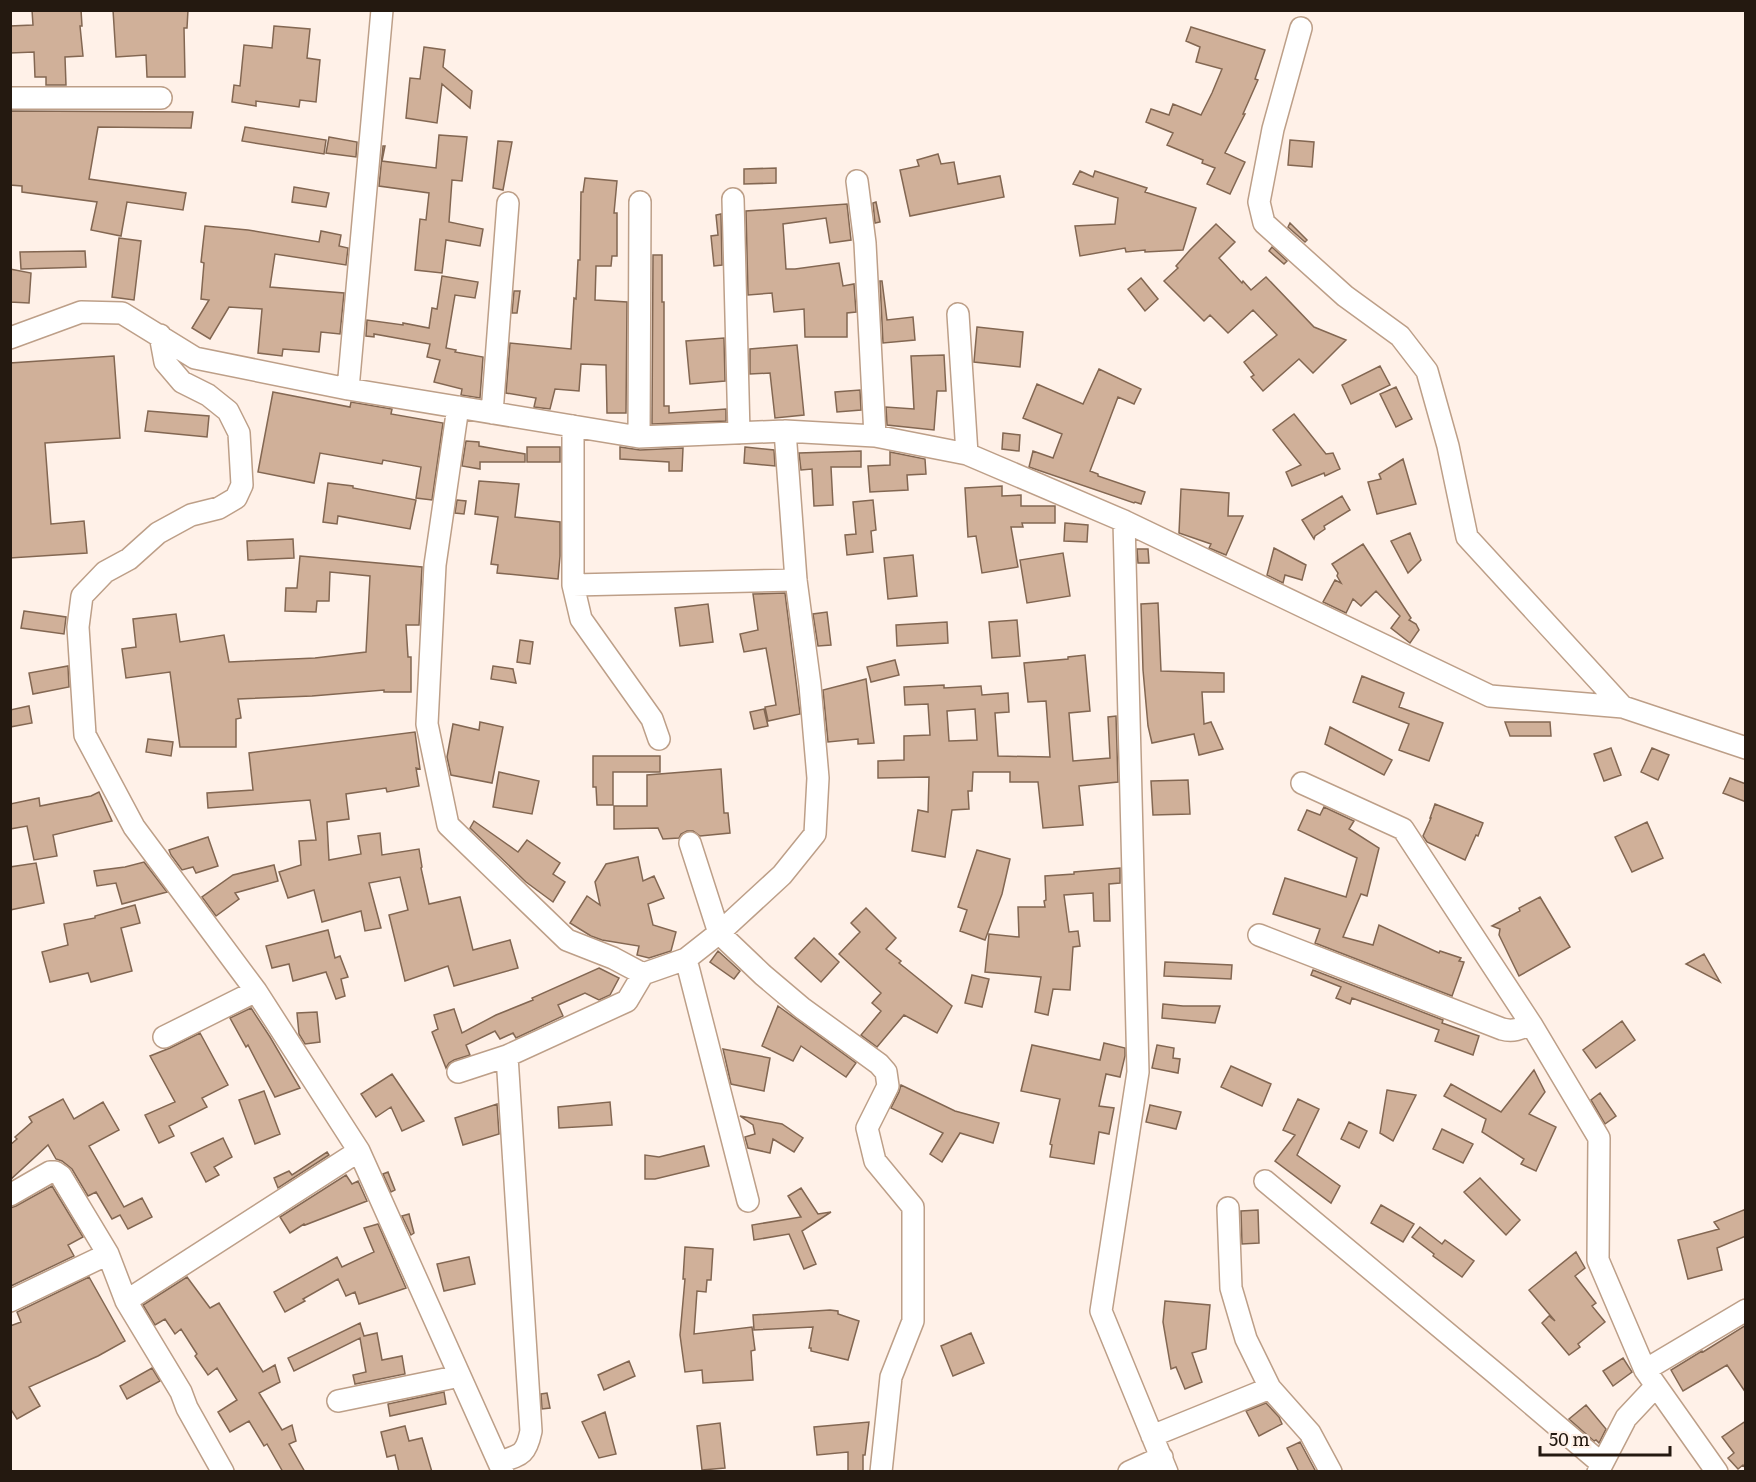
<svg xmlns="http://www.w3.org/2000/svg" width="1756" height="1482" viewBox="0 0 1756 1482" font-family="Literata,serif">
  <rect width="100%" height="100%" fill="#fff1e8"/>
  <path fill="#d0b099" stroke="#836752" stroke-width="1.5" fill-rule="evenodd" d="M32,10H81L82,26H80L83,56L65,57L66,85H46V77H35L34,52L10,53V26L33,25Z
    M113,10H188L187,28H184L185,77H147L146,55L116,57Z
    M274,26L310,29L307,58L320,60L316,102L300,100L299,107L256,101V106L232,102L234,85L240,86L244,45L272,48Z
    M1191,27L1265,50L1255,79L1258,80L1243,114H1245L1225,153L1245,162L1230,194L1207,184L1215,168L1202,163L1203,160L1167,145L1173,133L1146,122L1151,109L1169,115L1173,104L1201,115L1212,93L1222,69L1196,62L1200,47L1186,41Z
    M424,47L445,50L443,67L472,91L470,108L442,84L437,123L406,118L410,78L420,79Z
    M10,111L193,112L191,128L98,127L89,179L186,193L183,210L127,202L121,236L91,230L97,202L22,192V186L10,185Z
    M245,127L326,140L324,154L242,141Z
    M439,135L467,137L462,181L452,180L449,222L483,229L480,246L446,240L442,273L415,270L420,219L426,220L429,193L379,186L383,146H385L382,161L436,168Z
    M329,137L357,142L356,157L326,153Z
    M1290,140L1314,142L1312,167L1288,165Z
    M498,141L512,142L503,190L493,188Z
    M938,154L941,164L954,162L958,184L1000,176L1004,197L910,216L900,170L919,166L917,160Z
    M776,168V183L744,184V169Z
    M1080,171L1093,177L1095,171L1147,188L1145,192L1196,208L1183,250L1145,252V250L1126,252L1125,248L1080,256L1075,226L1115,224L1118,198L1073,184Z
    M585,178L617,181L614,213H617V256H612L611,266H596L595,300L627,302L626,413H607L606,365L581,364L579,391L555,389L550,409L534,407L536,398L506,393L510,343L571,349L574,298L576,299L578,260H580L581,192H583Z
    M294,187L329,193L326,207L292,202Z
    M876,202L880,222L875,223L873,203Z
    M847,204L851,240L830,243L826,218L783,224L786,269H795L839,263L843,286L854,284L856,312L847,313V337H805L804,309L774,312L772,293L748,295L746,211Z
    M721,214L722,265L714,266L711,236L718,235L716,215Z
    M1290,223L1307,240L1305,242L1288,227Z
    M1216,224L1235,242L1219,258L1242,283L1243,281L1251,290L1266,277L1314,327L1346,340L1313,373L1299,359L1263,391L1251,377L1254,375L1244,362L1277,335L1253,310L1228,333L1210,315L1204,321L1164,281L1178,268L1176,266L1190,250Z
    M205,226L248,230L319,242L321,231L341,235L339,246L348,248L346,265L275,254L270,287L344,293L340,334L321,332L319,352L283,349L282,356L258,353L262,309L229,307L210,339L192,328L209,300L201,299L204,263L201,262Z
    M119,238L141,241L134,300L112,297Z
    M1272,247L1287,261L1284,264L1269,251Z
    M85,251L86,267L21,269L20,252Z
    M653,255H662V302H664V406H669V413L726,409V421L652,424Z
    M10,269L31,273L29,303L10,302Z
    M442,276L478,282L475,298L455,295L446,348L456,350L455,352L483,357L480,398L461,395L462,389L434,382L440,360L427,357L430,344L374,334V337L366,336L367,320L403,325V323L429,328L432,308L437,309Z
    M1141,278L1158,299L1145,311L1128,289Z
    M880,281H882L887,320L913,317L915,340L883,343Z
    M514,291H520L517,313H512Z
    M977,327L1023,332L1020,367L974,362Z
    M724,338L725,381L690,384L686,341Z
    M797,345L804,415L775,418L770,373L750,374V349Z
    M944,355L946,391H937L934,430L887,425L886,407L914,409L911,356Z
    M114,356L120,438L45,443L51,524L84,521L87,553L10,558V363Z
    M1380,366L1390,385L1351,404L1342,385Z
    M1099,369L1141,389L1134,404L1118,397L1090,471L1098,474V476L1145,492L1141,504L1135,502L1134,503L1029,467L1033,451L1053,458L1062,434L1023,418L1037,384L1083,404Z
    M1396,387L1412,419L1396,427L1380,394Z
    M860,390L861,410L837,412L835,392Z
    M273,392L350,407L351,402L392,409L391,414L443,423L432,500L416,498L421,467L383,460L382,464L320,453L314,483L258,472Z
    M148,411L209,416L207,437L145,431Z
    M1294,414L1326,454L1333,453L1340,469L1325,476L1324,473L1292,486L1286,472L1301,465L1273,430Z
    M1003,433L1020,435L1019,451L1002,449Z
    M466,441L479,442V446L525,454V462H480V469L462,466Z
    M527,447H560V462H527Z
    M620,447L640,450L683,448L682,471H669V462L620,459Z
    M745,447L774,450L775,466L744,463Z
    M861,451V467H831L833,505L814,506L812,469L801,470L799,453Z
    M890,452L925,459L926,474L907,475L908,490L870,492L868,466L890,465Z
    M1403,459L1416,504L1377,514L1368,482L1381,479L1379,474Z
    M479,481L519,484L515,517L560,522V556L558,579L497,573L498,565L491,564L498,517L475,514Z
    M328,483L353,486V488L416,500L410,529L338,516L337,524L323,522Z
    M1002,486V496L1021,495V506H1055V523H1022L1023,527H1011L1018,567L982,573L976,536L968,537L965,488Z
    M1181,489L1229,493L1228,516H1243L1226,555L1209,548L1211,544L1179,533Z
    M1342,496L1350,510L1324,526L1325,529L1315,536L1314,539L1302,520Z
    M457,500L466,501L464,514L455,513Z
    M873,500L876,530L871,531L873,552L847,555L845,535L856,534L853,502Z
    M1065,523L1088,525L1087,542L1064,541Z
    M1410,533L1421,560L1408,573L1391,541Z
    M293,539L294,558L248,560L247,541Z
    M1363,544L1411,618L1409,620L1416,624L1419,630L1410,643L1391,628L1400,616L1376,591L1361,606L1353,599L1346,613L1323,602L1335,580L1341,583L1337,576L1338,573L1332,564Z
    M1274,548L1306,565L1302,580L1285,575L1283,583L1267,575Z
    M1137,549H1148L1149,563H1138Z
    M1063,553L1070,596L1027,603L1020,560Z
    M913,555L917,596L888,599L884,558Z
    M300,556L422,567L419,625H406L408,657H411V692H384V690L312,696L238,699L241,718L236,719V747H180L170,672L126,678L122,649L136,647L133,619L176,614L180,642L224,635L229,662L315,658L366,652L370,576L330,572L329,601H317L316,612L285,611L286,588H297Z
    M785,593L800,714L768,721L765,707L776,705L766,648L744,652L740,634L758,630L753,594Z
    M1158,603L1161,671L1224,673V692H1202L1204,724L1211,722L1223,749L1199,755L1194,734L1152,743L1148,726L1143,670L1141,604Z
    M708,604L713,642L680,646L675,608Z
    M24,611L66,617L64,634L21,628Z
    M827,612L831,645L818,646L813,614Z
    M1017,620L1020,656L992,658L989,622Z
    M947,622L948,643L897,646L896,625Z
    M520,640L533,642L530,664L517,662Z
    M1085,655L1090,711L1069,713L1073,761L1110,758L1108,717L1116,716L1118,782L1079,786L1083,825L1043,828L1038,782H1010V772H973L972,791H968L969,809L952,810L945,857L912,851L918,810L928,812L929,777L878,778V761L904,760V736L930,735L928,704L905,705L904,687L944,685V688L981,686L982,695L1008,693L1009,712L995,713L998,756L1050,757L1046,701L1028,702L1024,663L1068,659V657ZM975,709L977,740L949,741L947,711Z
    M895,660L899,675L871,682L867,667Z
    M68,666L69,687L33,694L29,673Z
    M493,666L513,669L516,683L491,679Z
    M1362,676L1404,693L1399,707L1443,723L1429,761L1399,750L1409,724L1353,702Z
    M866,679L874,743L858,744V739L828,742L823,690Z
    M29,706L32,723L10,727V710Z
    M764,709L768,726L754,729L750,712Z
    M480,722L503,727L492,783L451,775L447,757L453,724L479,730Z
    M1505,722H1550L1551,736H1510Z
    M1330,727L1392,760L1384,775L1325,744Z
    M415,732L420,769L416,768L419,786L387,792L386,788L346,794L349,819L327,822L329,860L361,854L358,836L380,833L382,855L419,849L422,867L421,868L429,904L460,897L473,950L510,940L518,968L454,986L448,966L405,981L389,915L408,910L400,877L369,883L381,928L365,931L361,911L322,922L314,890L288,898L279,872L301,865L299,841L316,840L310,800L208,808L207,793L253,790L249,753Z
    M148,739L173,742L171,756L146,752Z
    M1611,748L1621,775L1604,781L1594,754Z
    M1652,748L1669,755L1658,780L1641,772Z
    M593,756H660V772H613V805H597L596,787H593Z
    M721,769L724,813H728L730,833L700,836L693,831H687L681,834L679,838L663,839L658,828L614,829V806H647V775Z
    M499,772L539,781L532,814L493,807Z
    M1730,778L1746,784V802L1723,793Z
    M1188,780L1190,814L1153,815L1151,781Z
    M99,792L112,821L53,835L57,856L34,860L27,826L10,829V804L39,798L40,806L91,796Z
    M1435,804L1483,823L1478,836L1476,835L1465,860L1427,842L1423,836L1431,818H1430Z
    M1324,807L1354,821L1349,829L1379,848L1367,896L1361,894L1343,937L1373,945L1379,925L1439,953L1440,951L1461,958L1459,961L1464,962L1452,996L1315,943L1320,929L1273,914L1285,878L1346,897L1357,858L1298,830L1307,810L1320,815Z
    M474,821L518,852L527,840L560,863L553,874L565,882L553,902L526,882L470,828Z
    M1647,822L1663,858L1632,872L1615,837Z
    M208,837L218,866L196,873L193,867L182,870L171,855L169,850Z
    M977,850L1010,859L1002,894L985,940L960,931L967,910L958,907Z
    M638,857L643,881L654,876L664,898L648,904L653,925L676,932L671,951L649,958L637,955L639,946L602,940L591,936L570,923L587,896L600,905L595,882L606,864Z
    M144,862L167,892L122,904L116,883L97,886L94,871L125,867Z
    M36,863L44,903L10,910V867Z
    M274,865L278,881L235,893L239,899L216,916L202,897L233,875Z
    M1120,868V883L1109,884L1110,921H1094L1093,893L1064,895L1069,932L1078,931L1080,946L1073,947L1070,990L1053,989L1048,1015L1035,1012L1041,977L985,972L989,934L1019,937L1018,907H1045L1044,901L1046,900L1045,876L1074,874V872Z
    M1540,897L1570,947L1519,976L1499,935L1500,929L1492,926L1520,911L1519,908Z
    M135,905L140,923L121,928L132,971L91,982L88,973L50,982L42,952L68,945L64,924L95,918V916Z
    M866,908L896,938L886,949L901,961L899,963L952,1006L937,1033L904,1015L877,1047L861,1035L881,1011L872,1003L881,993L839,954L860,932L851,923Z
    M328,930L335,958L340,956L348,977L341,979L345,996L336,999L326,972L293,981L289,964L272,968L266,946Z
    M814,938L839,962L821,982L795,958Z
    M718,951L740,971L734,979L710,962Z
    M1704,954L1720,982L1686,964Z
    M1165,962L1232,965L1231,979L1164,976Z
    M599,968L619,978L610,995L599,1000L585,993L558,1005L563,1016L516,1038L513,1033L500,1039L495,1031L466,1045L470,1055L454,1060L449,1063L446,1068L432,1032L438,1029L434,1015L454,1009L462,1033L496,1015L533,1000L532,998Z
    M1313,970L1443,1020L1442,1023L1479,1036L1473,1055L1435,1041L1439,1030L1352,998L1350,1004L1336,998L1341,987L1311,975Z
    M972,975L989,979L982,1007L965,1003Z
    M1163,1004L1183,1006H1220L1215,1023L1162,1018Z
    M778,1006L856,1063L846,1077L801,1046L793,1061L762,1046Z
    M251,1008L270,1037L300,1088L275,1097L248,1045L246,1047L230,1018Z
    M317,1012L320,1042L305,1044L299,1034L297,1013Z
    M1622,1021L1635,1040L1596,1068L1583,1050Z
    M200,1033L228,1085L202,1098L207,1107L169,1126L174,1136L159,1143L145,1115L175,1102L150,1056L170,1048Z
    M1104,1043L1125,1048V1056L1120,1077L1106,1074L1099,1106L1114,1108L1109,1134L1099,1132L1094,1164L1050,1157L1052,1145L1050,1144L1060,1099L1021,1091L1032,1045L1100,1060Z
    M1157,1045L1174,1048L1173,1058L1180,1059L1178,1073L1152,1068Z
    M723,1049L770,1058L764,1091L731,1084Z
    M1231,1066L1271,1084L1262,1106L1221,1087Z
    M1534,1070L1545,1092L1529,1114L1556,1127L1536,1171L1521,1164L1524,1159L1482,1132L1486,1119L1444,1096L1451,1084L1501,1112Z
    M392,1074L424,1121L402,1131L391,1107L376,1117L361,1094Z
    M901,1085L955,1111L999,1123L993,1143L960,1133L942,1162L930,1154L943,1133L891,1108L899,1092Z
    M1387,1090L1416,1095L1393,1141L1380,1133Z
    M264,1091L280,1134L255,1144L239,1100Z
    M1600,1093L1616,1116L1605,1124L1591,1100Z
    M63,1099L74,1119L103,1102L119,1130L89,1146L124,1207L142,1198L152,1217L128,1229L120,1215L112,1219L96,1192L88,1196L72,1169L62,1161L56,1159L48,1145L10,1180V1145L17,1139L15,1137L32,1122L29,1117Z
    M1298,1099L1319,1109L1297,1155L1340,1186L1331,1203L1275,1161L1295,1135L1283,1130Z
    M610,1102L612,1125L559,1128L558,1107Z
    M497,1104L499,1134L463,1145L455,1118Z
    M1150,1105L1181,1112L1176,1129L1146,1122Z
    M740,1116L782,1124L803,1138L794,1152L773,1139L770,1153L748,1148L745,1137L755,1134L753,1125Z
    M1349,1122L1367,1131L1359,1148L1341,1139Z
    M1442,1129L1473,1144L1463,1163L1433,1149Z
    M223,1138L232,1157L214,1167L219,1175L206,1182L191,1153Z
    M704,1146L709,1166L655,1179H645V1155L659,1157Z
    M327,1152L329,1155L278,1188L274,1178L289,1171L292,1175Z
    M388,1172L395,1190L391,1192L383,1174Z
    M346,1175L352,1184L358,1181L367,1201L305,1225L304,1224L290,1233L280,1217Z
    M1480,1178L1520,1220L1506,1235L1464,1192Z
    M52,1186L83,1237L68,1245L74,1256L11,1286L10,1208L16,1206Z
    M801,1188L818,1214L831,1212L802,1231L816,1264L804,1269L789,1234L754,1240L752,1225L801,1217L788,1196Z
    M1381,1205L1414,1224L1403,1242L1371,1223Z
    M1746,1209V1236L1717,1248L1722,1270L1688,1279L1678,1240L1719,1229L1714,1222Z
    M1258,1210L1259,1243L1242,1244L1241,1211Z
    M409,1214L414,1233L411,1235L402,1216Z
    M378,1224L406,1288L359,1304L355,1292L346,1296L338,1279L303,1299L305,1301L285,1312L274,1292L337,1257L342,1267L374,1252L364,1228Z
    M1420,1227L1442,1244L1445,1240L1474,1261L1462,1277L1433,1256L1434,1254L1412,1237Z
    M685,1247L713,1249L711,1280H707L706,1292L697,1291L694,1334L752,1327L755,1350L751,1351L753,1380L703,1383L702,1370L685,1372L680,1335L685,1279H683Z
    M1576,1252L1585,1268L1575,1276L1596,1303L1592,1306L1605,1322L1578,1344L1580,1347L1569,1355L1542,1323L1549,1316L1555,1321L1529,1290Z
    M469,1257L475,1284L444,1291L437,1264Z
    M89,1277L125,1341L98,1356L29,1387L40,1406L17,1419L10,1408V1326L21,1322L17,1312Z
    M187,1277L210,1308L219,1303L263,1372L275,1365L280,1382L259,1393L282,1430L292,1425L296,1441L289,1444L305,1472H283L267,1444L264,1446L249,1421L230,1432L218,1412L237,1400L217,1368L208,1375L195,1356L197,1354L181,1329L175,1334L165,1319L155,1325L143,1305Z
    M1165,1301L1210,1305L1206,1349L1192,1353L1202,1382L1185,1389L1176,1367L1171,1369L1163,1322Z
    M830,1310L838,1311V1314L859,1321L848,1360L811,1351V1348H809L813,1327L754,1330L753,1315Z
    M360,1323L364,1336L377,1333L382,1360L402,1356L405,1374L355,1384L353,1375L366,1372L360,1338L294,1371L288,1358Z
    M1746,1325V1393L1727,1365L1683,1391L1671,1370L1702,1351L1703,1352Z
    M971,1333L984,1363L953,1376L941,1346Z
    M1623,1358L1632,1372L1613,1386L1603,1371Z
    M629,1361L635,1376L604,1390L598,1375Z
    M152,1368L160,1381L127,1399L120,1386Z
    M444,1392L446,1404L390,1416L388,1404Z
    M547,1393L550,1408L542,1409L541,1394Z
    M1266,1403L1279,1417L1282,1424L1259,1436L1246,1411Z
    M1586,1405L1606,1429L1599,1443L1596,1440L1594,1441L1569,1419Z
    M605,1412L616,1454L599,1458L582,1422Z
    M1746,1421V1469L1743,1465L1738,1469L1728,1458L1734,1453L1722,1437Z
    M869,1422L865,1455H863V1472H848V1452L817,1455L814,1427Z
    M720,1423L725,1468L702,1470L697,1426Z
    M405,1426L409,1441L422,1438L432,1472H399L395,1455L387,1457L381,1432Z
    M1300,1442L1316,1472H1299L1287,1448Z"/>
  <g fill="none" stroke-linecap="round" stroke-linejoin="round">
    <defs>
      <path id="street" d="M1301,28L1273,129L1259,202L1264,223L1345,296L1400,336L1427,371L1448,446L1467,537L1623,707
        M10,98H161
        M857,181L865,243L875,436
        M733,199L739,433
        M958,314L967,454
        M160,335L165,362L182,382L208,395L228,411L239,433L242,485L236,498L219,508L191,515L158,533L129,559L105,572L82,596L78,627L85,735L134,827L256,991L359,1151L503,1472
        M10,338L81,312L122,313L195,358L348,389L639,437L785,431L875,436L967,454L1124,521L1490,696L1623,707L1746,748
        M348,389L382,10
        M458,407L435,565L427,724L448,825L567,940L613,958L643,974L686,959L719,933L782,875L815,834L818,778L810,685L796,580L785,431
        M492,413L508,203
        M573,426V585L581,619L652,719L659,739
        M639,437L640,202
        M1124,521L1138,1072L1101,1311L1167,1472
        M573,585L796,580
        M1302,783L1403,829L1531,1024L1599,1138L1598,1260L1645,1370L1717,1472
        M690,843L719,933L763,975L802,1008L853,1045L879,1064L886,1072L888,1086L867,1128L875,1161L913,1207V1321L891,1377L881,1472
        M1259,935L1502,1029C1513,1032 1520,1029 1531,1024
        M686,959L748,1201
        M164,1037L256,991
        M458,1072L507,1056L627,1001L643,974
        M1265,1181L1495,1373L1602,1464
        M10,1195L50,1172H55L61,1176L108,1254L126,1301L181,1392L187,1408L223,1472
        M1228,1208L1231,1288L1246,1339L1270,1388L1310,1433L1331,1472
        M10,1301L108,1254
        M126,1301L359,1151
        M1645,1370L1746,1310
        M338,1401L460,1376
        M1152,1436L1270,1388
        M499,1462C521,1455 526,1455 531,1431L507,1056
        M1129,1472L1162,1457
        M1598,1472L1626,1418L1656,1386"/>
    </defs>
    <use href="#street" stroke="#bd9f88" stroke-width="24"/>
    <use href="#street" stroke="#fff" stroke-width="21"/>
  </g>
  <rect width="1756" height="1482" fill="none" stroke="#241910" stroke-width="24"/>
  <path d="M1540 1446v9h130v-9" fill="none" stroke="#241910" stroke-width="3"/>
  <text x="1549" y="1446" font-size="18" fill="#241910" stroke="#fff1e8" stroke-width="4.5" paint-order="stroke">50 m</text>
</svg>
